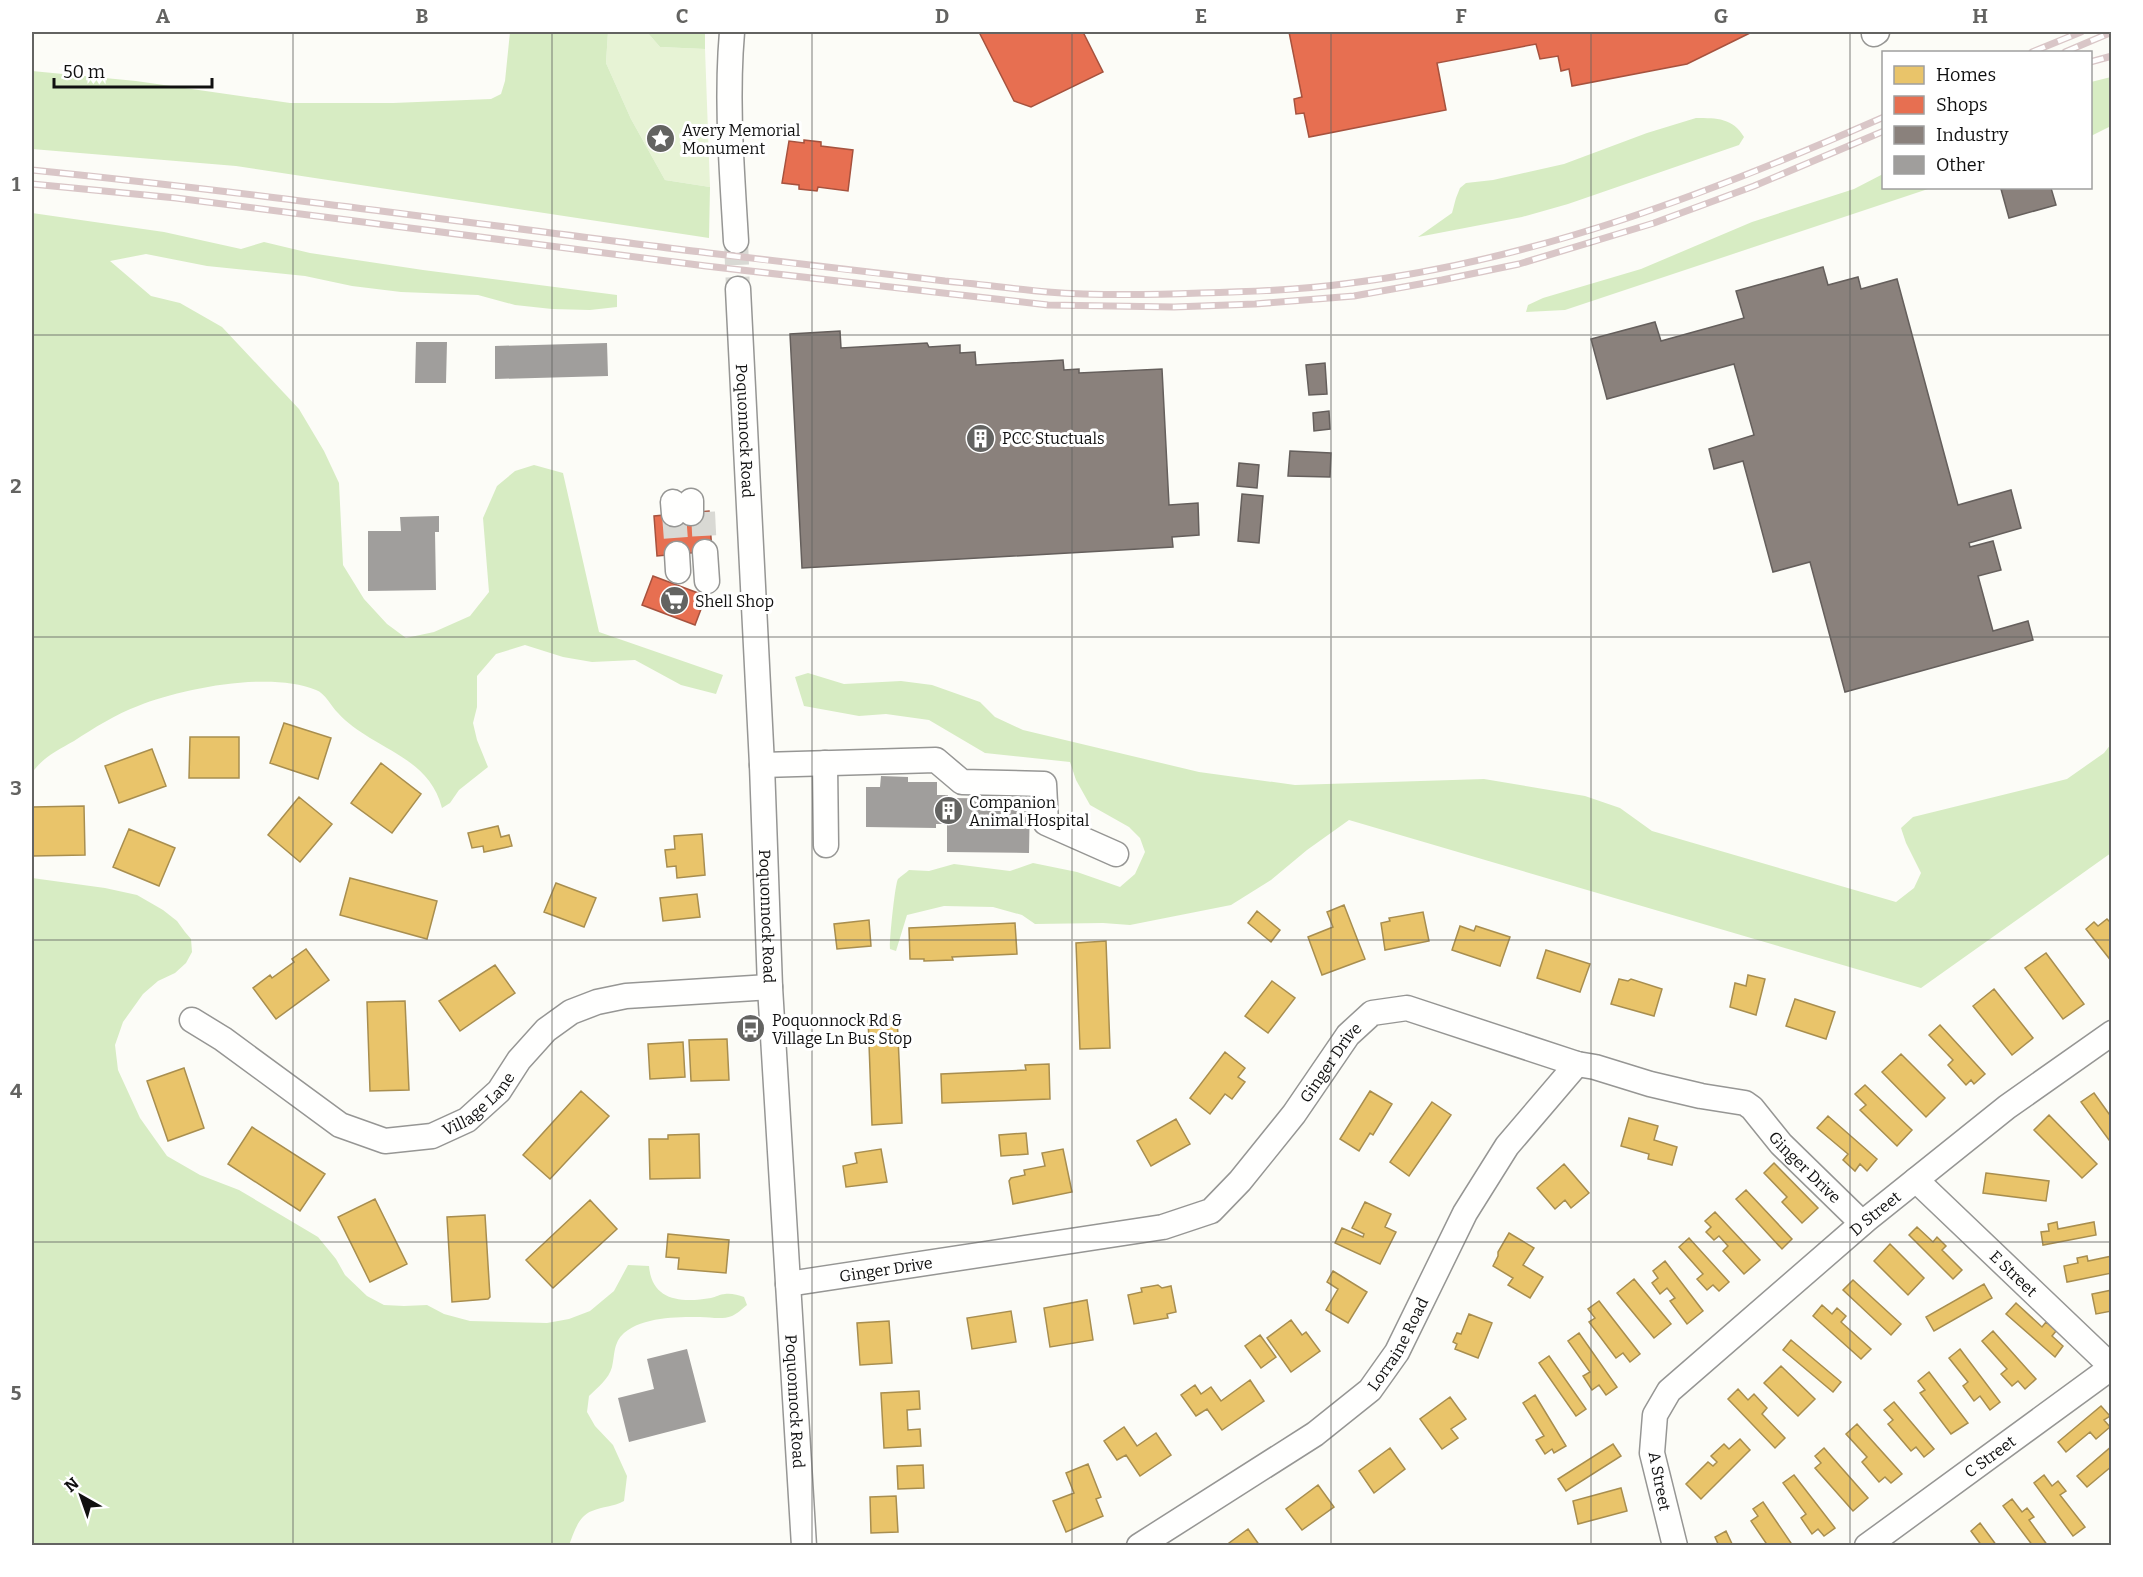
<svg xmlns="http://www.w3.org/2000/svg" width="2143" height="1577" viewBox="0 0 2143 1577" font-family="Bitter,serif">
  <rect width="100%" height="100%" fill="#fcfcf7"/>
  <path fill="#e7f3d5" d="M608,32H647L660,47L705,49L710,187L665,180L631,119L606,63Z"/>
  <path fill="#d7ecc3" d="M510,32H608L606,63L631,119L665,180L710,187L709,238L236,166L32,149V71L136,81L290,103H393L491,99L501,94L505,81Z
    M647,32H705V49L660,47Z
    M2111,77V126L2091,136V82Z
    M1696,118C1717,118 1733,118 1744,137L1739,145L1568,204L1522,217L1418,237L1452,213L1456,198L1460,188L1466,183L1493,180L1564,164L1647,133Z
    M1883,174L1884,188H1931L1565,310L1526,312L1528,305L1543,298L1641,269L1752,222L1854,189Z
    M32,213L164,232L241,249L264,242L310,253L423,270L617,295V307L590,310L552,309L515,305L478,295L401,292L352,286L305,276L207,266L146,254L110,261L151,296L180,303L222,327L299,409L324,451L339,483L343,565L364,599L387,624L406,638L434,632L470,616L489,592L483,518L497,486L515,471L534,465L563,473L599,632L723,675L716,694L681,685L635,660L592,662L563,657L525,645L496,654L477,676V707L473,723L477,740L488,767L459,790L450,803L442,808C432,770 402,757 370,738C359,731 347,723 338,713C331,706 325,693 316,690C271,671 183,688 138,706C116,714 94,728 74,741C58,750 42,758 32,773Z
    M808,673L844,684L901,681L932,685L980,702L995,717L1023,730L1199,772L1295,785L1484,779L1585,796L1620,808L1652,831L1896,902L1914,888L1921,873L1906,843L1901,828L1913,817L2067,779L2104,753L2111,744V853L1921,988L1349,820L1307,850L1271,880L1231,905L1130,925L1103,923L1035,924L1022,915L993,907L944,906L907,915L896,951L890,949C889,944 895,883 898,879C901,876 906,873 909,870L929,871L954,864L1010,871L1033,863L1077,872L1120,887L1135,874L1145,852L1140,838L1129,827L1090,805L1076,780L1070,762L985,753L929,720L886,714L859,716L804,706L795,677Z
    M32,878L105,888L137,895L163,910L177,921L185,932L191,939L192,952L186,963L175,973L158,981L143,994L123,1022L115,1045L118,1070L140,1118L167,1156L200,1175L239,1190L318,1237L336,1259L345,1275L367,1296L384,1305L404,1306L427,1305L444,1314L470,1321L547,1323L569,1319L590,1311L614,1291L628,1265L649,1266C652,1301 681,1303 711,1298C716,1297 720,1294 725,1294C731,1293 738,1295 744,1297L747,1305C743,1308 737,1314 732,1316C721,1320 711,1317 700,1317C676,1317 643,1317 624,1333C613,1343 615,1355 612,1367C609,1379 597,1388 589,1396L587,1412L595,1426L613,1445L627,1476L624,1501C613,1507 603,1506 592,1511C578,1516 574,1533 569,1545H32Z"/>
  <path fill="#e9c46a" stroke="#a88e4f" stroke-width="1.5" d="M284,723L331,738L318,779L270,763Z
    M190,737H239V778H189Z
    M152,749L166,786L119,803L105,766Z
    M381,763L421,794L392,833L351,803Z
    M299,797L332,824L300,862L268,835Z
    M84,806L85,855L33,856V807Z
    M498,826L501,837L509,835L512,846L484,852L483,846L472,848L468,833Z
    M129,829L175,848L159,886L113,867Z
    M702,834L705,875L677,878L676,866L667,867L665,850L675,849L674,836Z
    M350,878L437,901L427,939L340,915Z
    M556,883L596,898L584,927L544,912Z
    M697,894L700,917L663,921L660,898Z
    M1344,905L1365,959L1322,975L1308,937L1333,927L1327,912Z
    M1257,911L1280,930L1271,942L1248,923Z
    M1423,912L1429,941L1385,950L1381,923L1390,921L1389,918Z
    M2107,919L2112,924V962L2086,929L2094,922L2098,926Z
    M869,920L871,946L837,949L834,924Z
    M1015,923L1017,954L952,957L953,960L924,961V959H910L909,928Z
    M1460,926L1474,931L1476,926L1510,937L1500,966L1452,950Z
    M1106,941L1110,1048L1080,1049L1076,943Z
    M306,949L329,980L276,1019L253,988L270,975L272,978L294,962L292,959Z
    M1546,950L1590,964L1580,992L1537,978Z
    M2046,953L2084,1004L2063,1019L2025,968Z
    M495,965L515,993L460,1031L439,1001Z
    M1748,975L1765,979L1756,1015L1730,1007L1735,983L1746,986Z
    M1619,979L1628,981L1631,979L1662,989L1654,1016L1611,1004Z
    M1272,981L1295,998L1268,1033L1245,1016Z
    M1994,989L2033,1038L2012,1055L1973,1006Z
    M1795,999L1835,1012L1826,1039L1786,1026Z
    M405,1001L409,1090L370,1091L367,1002Z
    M897,1016L902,1123L872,1125L868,1017Z
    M1940,1025L1985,1074L1974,1084L1971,1080L1966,1085L1948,1065L1953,1060L1929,1035Z
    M727,1039L729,1080L691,1081L689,1040Z
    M683,1042L685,1077L650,1079L648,1044Z
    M1225,1052L1245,1068L1238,1077L1245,1082L1232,1099L1225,1094L1210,1114L1190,1098Z
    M1901,1054L1945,1098L1926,1117L1882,1072Z
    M1049,1064L1050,1099L942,1103L941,1074L1026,1070L1025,1065Z
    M184,1068L204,1128L168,1141L147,1081Z
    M1865,1085L1912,1130L1897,1146L1860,1110L1866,1105L1855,1094Z
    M581,1091L609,1116L550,1179L523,1155Z
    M1370,1091L1392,1104L1373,1135L1370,1133L1359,1151L1340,1139Z
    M2094,1093L2112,1118V1144L2081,1102Z
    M1432,1102L1451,1115L1409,1176L1390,1162Z
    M2049,1115L2097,1164L2082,1178L2034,1130Z
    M1828,1116L1877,1159L1867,1171L1860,1164L1855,1171L1843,1160L1848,1154L1817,1128Z
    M1629,1118L1658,1126L1654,1140L1677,1147L1672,1165L1648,1159L1649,1154L1621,1146Z
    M1176,1119L1190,1144L1151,1166L1137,1141Z
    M252,1127L325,1174L300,1211L228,1164Z
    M1026,1133L1028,1154L1001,1156L999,1135Z
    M699,1134L700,1178L650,1179L649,1139H668V1135Z
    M881,1149L887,1182L846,1187L843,1166L857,1163L855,1153Z
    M1063,1149L1072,1192L1013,1204L1009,1181L1011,1178L1025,1175L1024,1170L1045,1166L1042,1153Z
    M1774,1163L1818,1208L1802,1223L1782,1202L1787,1197L1764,1173Z
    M1564,1164L1589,1193L1571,1208L1565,1200L1555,1209L1537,1188Z
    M1986,1173L2049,1181L2046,1201L1983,1193Z
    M1746,1190L1792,1239L1782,1249L1736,1199Z
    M375,1199L407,1264L370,1282L338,1217Z
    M590,1200L617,1229L553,1288L526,1260Z
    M1365,1202L1391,1214L1385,1227L1396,1232L1380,1264L1335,1243L1342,1228L1363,1237L1364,1234L1352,1228Z
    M1715,1212L1760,1260L1744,1274L1723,1251L1728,1246L1719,1236L1714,1240L1706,1232L1711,1227L1705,1221Z
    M485,1215L490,1297L488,1299L452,1302L447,1217Z
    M2057,1222L2058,1229L2094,1222L2096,1235L2043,1245L2041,1232L2049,1231L2048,1224Z
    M1917,1227L1933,1242L1937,1237L1946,1246L1942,1250L1962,1270L1953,1279L1909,1235Z
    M1509,1233L1534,1248L1523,1265L1543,1277L1530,1298L1508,1285L1513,1278L1493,1266L1498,1256V1252Z
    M668,1234L729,1240L726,1273L678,1269L679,1258L666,1257Z
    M1689,1238L1729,1282L1719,1291L1713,1285L1707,1290L1697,1279L1703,1274L1679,1247Z
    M1890,1244L1924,1278L1908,1295L1874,1261Z
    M2087,1256L2088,1261L2112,1256V1273L2067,1282L2064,1266L2078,1263L2077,1258Z
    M1665,1261L1703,1311L1687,1324L1670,1301L1675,1298L1667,1288L1660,1294L1652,1283L1658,1278L1653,1271Z
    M1333,1271L1367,1292L1348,1323L1326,1310L1338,1289L1327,1282Z
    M1634,1279L1671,1324L1654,1338L1617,1293Z
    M1853,1280L1901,1324L1891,1335L1843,1290Z
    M1984,1284L1992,1298L1934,1331L1926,1317Z
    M1158,1285L1162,1288L1171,1286L1176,1312L1167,1314L1168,1318L1134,1324L1128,1295L1142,1292L1141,1288Z
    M2112,1290V1311L2096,1314L2092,1294Z
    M1087,1300L1093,1340L1050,1347L1044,1308Z
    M1599,1301L1640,1354L1630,1362L1623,1353L1616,1358L1589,1322L1595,1318L1588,1309Z
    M2016,1303L2042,1327L2046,1322L2056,1331L2052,1336L2063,1346L2055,1357L2006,1314Z
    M1822,1305L1832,1314L1837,1308L1846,1316L1841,1322L1871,1349L1861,1359L1813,1316Z
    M1011,1311L1016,1342L972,1349L967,1318Z
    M1469,1314L1492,1323L1478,1358L1455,1349L1457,1344L1453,1342L1457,1333L1461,1334Z
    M1291,1320L1302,1335L1306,1332L1320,1351L1291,1372L1267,1338Z
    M889,1321L892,1363L860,1365L857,1323Z
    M1993,1331L2036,1379L2025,1389L2018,1381L2012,1386L2001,1374L2007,1369L1982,1341Z
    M1579,1333L1617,1387L1606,1395L1599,1385L1592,1390L1583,1376L1590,1372L1568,1341Z
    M1260,1335L1276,1357L1261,1368L1245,1346Z
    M1791,1340L1841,1382L1833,1392L1783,1350Z
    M1960,1349L2000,1402L1990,1410L1980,1396L1974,1401L1963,1386L1968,1382L1949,1358Z
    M1549,1356L1586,1409L1576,1416L1539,1363Z
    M1781,1366L1815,1399L1798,1416L1764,1383Z
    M1929,1372L1968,1423L1951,1434L1920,1393L1925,1390L1918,1381Z
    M1250,1380L1264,1401L1222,1430L1207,1409L1196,1416L1181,1395L1195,1385L1201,1394L1211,1387L1221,1401Z
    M1738,1389L1748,1400L1754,1394L1767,1408L1762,1414L1785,1438L1775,1448L1728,1399Z
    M919,1391L920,1409L907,1410L908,1430L920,1429L921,1446L884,1448L881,1393Z
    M1535,1395L1566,1446L1554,1453L1552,1449L1545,1454L1536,1440L1544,1436L1523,1403Z
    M1450,1397L1466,1419L1451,1429L1458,1438L1442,1449L1420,1419Z
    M1894,1402L1934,1449L1924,1457L1916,1447L1911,1451L1888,1424L1893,1420L1884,1410Z
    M2101,1406L2110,1416L2104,1420L2110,1427L2096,1439L2090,1432L2066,1452L2058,1442Z
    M1857,1424L1902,1474L1891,1483L1885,1477L1879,1482L1862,1462L1867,1457L1846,1434Z
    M1124,1427L1137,1446L1156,1433L1171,1455L1140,1476L1126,1455L1117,1460L1104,1441Z
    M1740,1439L1750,1450L1701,1499L1686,1484L1708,1462L1713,1466L1717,1462L1711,1456L1724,1444L1729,1449Z
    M1613,1444L1621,1456L1566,1491L1558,1479Z
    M2112,1446V1466L2087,1487L2077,1476Z
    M1390,1448L1405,1469L1374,1493L1359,1471Z
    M1824,1448L1868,1498L1853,1511L1815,1468L1821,1463L1815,1456Z
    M1088,1464L1101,1497L1096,1499L1103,1516L1066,1532L1053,1501L1074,1493L1066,1473Z
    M923,1465L924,1488L898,1489L897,1466Z
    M1794,1475L1835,1528L1824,1536L1818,1529L1812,1534L1801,1518L1806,1514L1783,1483Z
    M2044,1475L2052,1486L2058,1481L2066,1491L2060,1495L2085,1527L2073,1536L2034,1483Z
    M1318,1485L1334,1507L1302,1530L1286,1509Z
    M1621,1488L1627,1511L1578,1524L1573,1501Z
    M896,1496L898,1532L871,1533L870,1497Z
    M2012,1499L2022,1512L2027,1508L2034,1517L2029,1520L2048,1546H2033L2003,1506Z
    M1763,1502L1793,1546H1768L1751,1521L1758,1516L1753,1509Z
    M1980,1523L1997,1546H1982L1971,1531Z
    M1248,1529L1260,1546H1225Z
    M1726,1531L1733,1546H1719L1715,1537Z"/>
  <path fill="#e76f51" stroke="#a6523e" stroke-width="1.5" d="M979,32H1083L1103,72L1031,107L1014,101Z
    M1289,32H1752L1687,64L1572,86L1569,69L1561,71L1558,56L1540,59L1536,44L1437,63L1446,110L1309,137L1304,113L1296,114L1294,99L1302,97Z
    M804,140L821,142V146L853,150L848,191L818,187L817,191L799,189V185L782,183L789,141L804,143Z
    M709,511L712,551L657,556L654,516Z
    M653,576L706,596L695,625L642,605Z"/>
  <path fill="#8a817c" stroke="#655f5c" stroke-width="1.5" d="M2008,188H2051L2056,205L2009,218L2001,189Z
    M1823,267L1828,285L1858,277L1861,289L1897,279L1958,505L2011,490L2021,528L1969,543L1970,547L1993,541L2001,570L1978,576L1993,631L2028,621L2033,640L1845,692L1810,562L1773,572L1743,461L1714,469L1709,449L1754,435L1734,364L1607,399L1591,339L1655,322L1661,341L1744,318L1736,291Z
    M840,331L841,348L927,343L929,347L960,345V353L975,352L976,365L1063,360L1064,370L1079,369V373L1162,369L1169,505L1198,503L1199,535L1172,537L1173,547L802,568L790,334Z
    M1325,363L1327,394L1309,395L1306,365Z
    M1329,411L1330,429L1314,431L1313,413Z
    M1290,451L1331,453L1330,477L1288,476Z
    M1239,463L1259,465L1257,488L1237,486Z
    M1242,494L1263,496L1259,543L1238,541Z"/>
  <path fill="#a09e9c" d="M416,342H447L446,383H415Z
    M607,343L608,376L495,379V346Z
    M439,516V532H435L436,590L368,591V531H401L400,517Z
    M881,776L908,777V782H937V795H948V798L1030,799L1029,853L947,852V824H936V828L866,827V787H880Z
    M687,1349L706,1422L629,1442L618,1398L654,1389L647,1359Z"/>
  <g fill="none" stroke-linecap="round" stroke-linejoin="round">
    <path stroke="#d9d9d4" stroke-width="24" stroke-dasharray="24 12" stroke-linecap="butt" d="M736,241L738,289
      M703,512L705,552
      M674,514L677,554"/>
    <defs>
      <g id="minor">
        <path d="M732,32C726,101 732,171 736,241"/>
        <path d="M1874,34L1877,32"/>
        <path id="s1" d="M738,289L762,765L770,987L804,1546"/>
        <path d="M691,501V513"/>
        <path d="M673,502L674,514"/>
        <path d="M705,552L707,581"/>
        <path d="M677,554L678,571"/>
        <path d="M825,763L826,845"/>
        <path d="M762,765L936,760L962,782L1044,784L1046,823L1116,854"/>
        <path id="s2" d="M192,1020L223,1039L340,1125L385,1141L432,1136L467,1120L499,1091L519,1060L546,1030L571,1012L597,1002L626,996L770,987"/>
        <path id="s3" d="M1916,1180L2112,1367"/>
        <path id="s4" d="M788,1284L1163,1227L1211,1211L1240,1181L1294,1114L1348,1035L1372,1013L1407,1008L1577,1064L1595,1067L1650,1084L1701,1096L1745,1103L1752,1108L1781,1144L1862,1223"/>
        <path id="s5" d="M1139,1546L1315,1434L1370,1390L1397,1352L1465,1213L1507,1146L1577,1064"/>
        <path id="s6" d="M1675,1546L1652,1453L1655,1415L1669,1391L1866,1220L2007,1107L2112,1033"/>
        <path id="s7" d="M1867,1546L2112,1367"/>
      </g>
    </defs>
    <use href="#minor" stroke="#969694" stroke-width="27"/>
    <use href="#minor" stroke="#fffffe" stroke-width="24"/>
    <defs>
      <path id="rail" d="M2032,52L2081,32
        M2065,52L2112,32
        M2090,62L2112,56
        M32,170C258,193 483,225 709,253C787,263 866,272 945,281C979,284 1014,289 1048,292C1099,296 1149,295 1200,293C1250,292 1301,290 1351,283C1537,260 1713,192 1884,117
        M32,184L176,198L706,266L1048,305L1174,307L1255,304L1354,296L1442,280L1519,264L1654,223L1754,186L1884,131"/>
    </defs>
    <use href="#rail" stroke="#d9c6c7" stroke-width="7"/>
    <use href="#rail" stroke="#fff" stroke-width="4.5" stroke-dasharray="14" stroke-linecap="butt"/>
  </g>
  <path fill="none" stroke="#636361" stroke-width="1.5" stroke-opacity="0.55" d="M293,32V1546M552,32V1546M812,32V1546M1072,32V1546M1331,32V1546M1591,32V1546M1850,32V1546M32,335H2112M32,637H2112M32,940H2112M32,1242H2112"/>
  <defs>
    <symbol id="sight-disc" viewBox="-11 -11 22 22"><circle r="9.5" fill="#636361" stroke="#fff"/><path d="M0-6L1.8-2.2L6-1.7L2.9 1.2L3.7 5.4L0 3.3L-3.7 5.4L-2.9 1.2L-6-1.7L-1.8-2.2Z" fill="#fff"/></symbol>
    <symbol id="building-disc" viewBox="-11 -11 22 22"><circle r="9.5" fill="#636361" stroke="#fff"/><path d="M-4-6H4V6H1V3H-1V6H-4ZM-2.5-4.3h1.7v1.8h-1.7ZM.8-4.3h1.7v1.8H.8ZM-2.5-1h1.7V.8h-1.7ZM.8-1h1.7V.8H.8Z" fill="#fff"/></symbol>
    <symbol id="supermarket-disc" viewBox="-11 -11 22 22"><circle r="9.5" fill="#636361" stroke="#fff"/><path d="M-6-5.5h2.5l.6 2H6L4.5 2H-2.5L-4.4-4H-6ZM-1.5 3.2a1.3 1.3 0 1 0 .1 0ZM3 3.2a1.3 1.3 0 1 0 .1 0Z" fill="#fff"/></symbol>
    <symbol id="bus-disc" viewBox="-11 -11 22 22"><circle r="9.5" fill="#636361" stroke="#fff"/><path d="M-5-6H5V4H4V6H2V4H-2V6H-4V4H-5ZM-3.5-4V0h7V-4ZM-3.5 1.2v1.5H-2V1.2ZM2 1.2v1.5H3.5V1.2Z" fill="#fff"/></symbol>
  </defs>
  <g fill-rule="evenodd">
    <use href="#sight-disc" x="644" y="122" width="33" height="33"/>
    <use href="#building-disc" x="964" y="422" width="33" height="33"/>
    <use href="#supermarket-disc" x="658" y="584" width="33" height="33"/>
    <use href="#building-disc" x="932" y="794" width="33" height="33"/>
    <use href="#bus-disc" x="734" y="1012" width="33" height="33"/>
  </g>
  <g text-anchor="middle" stroke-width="6" stroke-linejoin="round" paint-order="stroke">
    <g font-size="16" fill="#101010" stroke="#fff" text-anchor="start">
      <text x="682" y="136">Avery Memorial<tspan x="682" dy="18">Monument</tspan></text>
      <text x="1002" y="444">PCC Stuctuals</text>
      <text x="695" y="607">Shell Shop</text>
      <text x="969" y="808">Companion<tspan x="969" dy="18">Animal Hospital</tspan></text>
      <text x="772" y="1026">Poquonnock Rd &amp;<tspan x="772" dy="18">Village Ln Bus Stop</tspan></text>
    </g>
    <g font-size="16" fill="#101010" stroke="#fff">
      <text dy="6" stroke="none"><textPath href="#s1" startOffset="142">Poquonnock Road</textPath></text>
      <text dy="6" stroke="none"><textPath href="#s1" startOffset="628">Poquonnock Road</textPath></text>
      <text dy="6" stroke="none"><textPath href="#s4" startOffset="621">Ginger Drive</textPath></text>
      <text dy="6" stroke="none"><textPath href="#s2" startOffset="334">Village Lane</textPath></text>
      <text dy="6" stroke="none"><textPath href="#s4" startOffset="1161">Ginger Drive</textPath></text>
      <text dy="6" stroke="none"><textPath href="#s6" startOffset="434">D Street</textPath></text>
      <text dy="6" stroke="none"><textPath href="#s4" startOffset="99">Ginger Drive</textPath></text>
      <text dy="6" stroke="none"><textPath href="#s3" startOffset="135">E Street</textPath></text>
      <text dy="6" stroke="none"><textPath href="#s5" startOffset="333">Lorraine Road</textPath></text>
      <text dy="6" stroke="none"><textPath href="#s1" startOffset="1114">Poquonnock Road</textPath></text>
      <text dy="6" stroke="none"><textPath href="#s7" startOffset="152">C Street</textPath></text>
      <text transform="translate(1660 1481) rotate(79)" y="6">A Street</text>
    </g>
  </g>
  <rect width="2143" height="1577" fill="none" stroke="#ffffff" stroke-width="66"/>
  <rect x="1882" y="51" width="210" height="138" fill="#ffffff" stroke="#9f9f9f" stroke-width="1.5"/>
  <rect x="1894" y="66" width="30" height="18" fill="#e9c46a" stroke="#9f9f9f" stroke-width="1.5"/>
  <text x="1936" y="81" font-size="18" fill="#101010">Homes</text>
  <rect x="1894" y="96" width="30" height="18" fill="#e76f51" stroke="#9f9f9f" stroke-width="1.5"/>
  <text x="1936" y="111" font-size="18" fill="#101010">Shops</text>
  <rect x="1894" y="126" width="30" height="18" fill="#8a817c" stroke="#9f9f9f" stroke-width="1.5"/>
  <text x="1936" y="141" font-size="18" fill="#101010">Industry</text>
  <rect x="1894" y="156" width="30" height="18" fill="#a09e9c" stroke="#9f9f9f" stroke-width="1.5"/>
  <text x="1936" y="171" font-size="18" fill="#101010">Other</text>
  <g transform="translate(81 1496) rotate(320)" stroke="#ffffff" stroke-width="4.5" paint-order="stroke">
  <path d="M0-4.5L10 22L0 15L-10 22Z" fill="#101010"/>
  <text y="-9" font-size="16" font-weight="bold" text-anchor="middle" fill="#101010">N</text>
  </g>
  <path d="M54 78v9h158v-9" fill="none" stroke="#101010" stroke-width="3"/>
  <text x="63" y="78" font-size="18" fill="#101010" stroke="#ffffff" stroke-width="4.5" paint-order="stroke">50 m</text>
  <rect x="33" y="33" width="2077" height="1511" fill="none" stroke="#636361" stroke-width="2"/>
  <g font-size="20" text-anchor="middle" font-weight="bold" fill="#636361">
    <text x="163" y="23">A</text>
    <text x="422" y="23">B</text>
    <text x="682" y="23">C</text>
    <text x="942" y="23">D</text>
    <text x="1201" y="23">E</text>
    <text x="1461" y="23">F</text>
    <text x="1721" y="23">G</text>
    <text x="1980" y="23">H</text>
    <text x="16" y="191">1</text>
    <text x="16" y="493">2</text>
    <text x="16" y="795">3</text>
    <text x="16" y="1098">4</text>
    <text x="16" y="1400">5</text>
  </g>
</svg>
